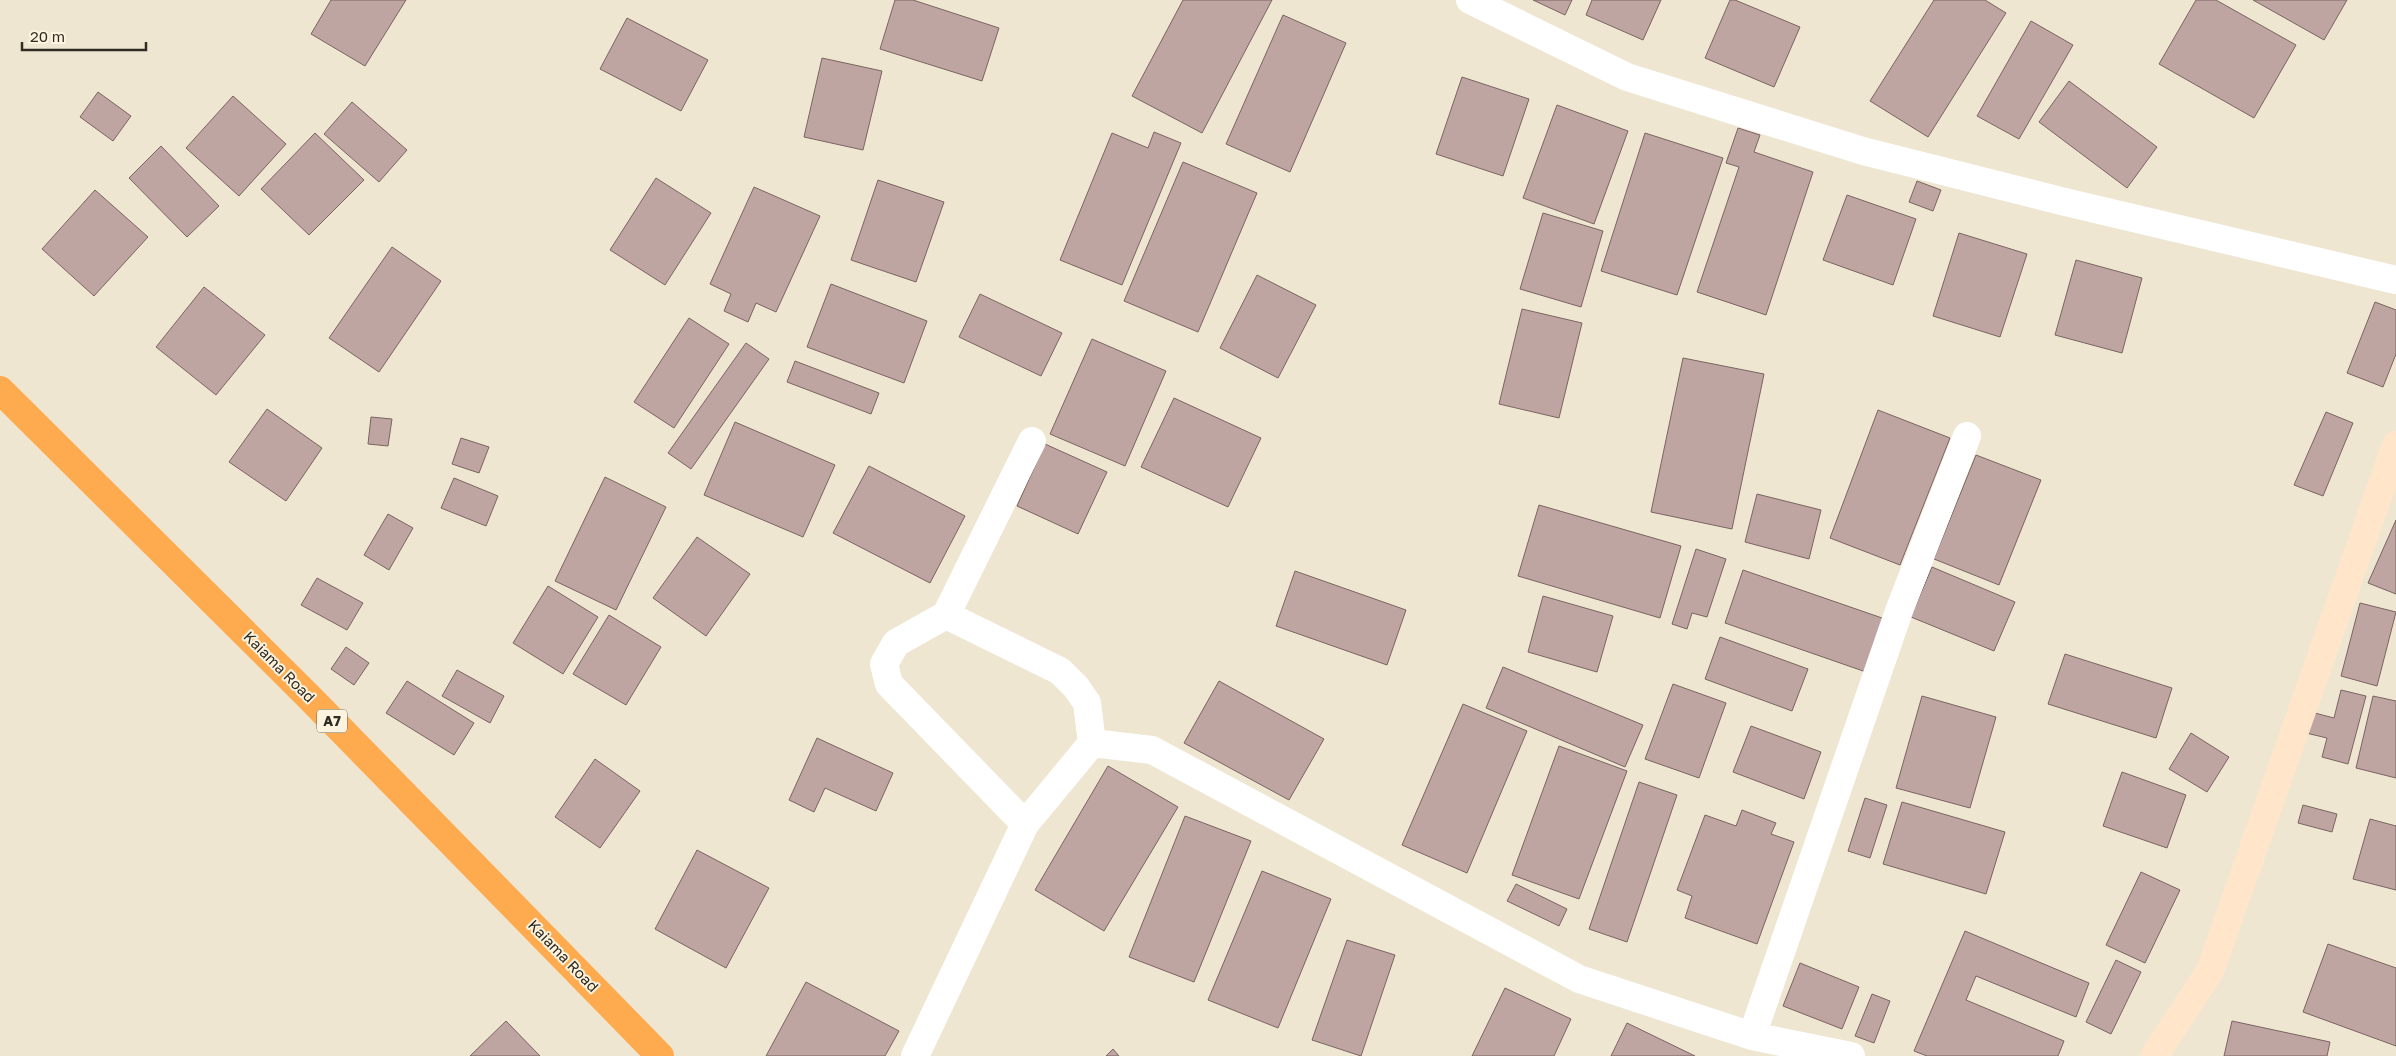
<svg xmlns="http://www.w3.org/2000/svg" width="2396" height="1056" viewBox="0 0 2396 1056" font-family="'Golos Text',sans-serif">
  <rect width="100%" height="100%" fill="#efe6d1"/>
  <path fill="#bea5a2" stroke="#7a6461" d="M331,0H406L365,66L311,34Z
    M895,0H913L999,28L982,81L880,49Z
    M1183,0H1272L1202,133L1132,96Z
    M1533,0H1572L1565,15Z
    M1592,0H1661L1643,40L1586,15Z
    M1730,0H1735L1800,27L1774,87L1705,58Z
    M1934,0H1985L2006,13L1928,137L1870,101Z
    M2196,0H2216L2296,45L2254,118L2159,64Z
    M2253,0H2347L2324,40Z
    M1283,15L1346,43L1290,172L1226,144Z
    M627,18L708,60L681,111L600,69Z
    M2031,21L2073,45L2019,139L1977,116Z
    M822,58L882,71L863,150L804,137Z
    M1462,77L1529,99L1503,176L1436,154Z
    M2069,81L2157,147L2127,188L2039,122Z
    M98,92L131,116L113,141L80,117Z
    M233,96L286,144L239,196L186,148Z
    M352,102L407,150L379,182L324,134Z
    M1557,105L1628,131L1594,224L1523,198Z
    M1738,128L1760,135L1754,152L1813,172L1766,315L1697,292L1739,167L1726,163Z
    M1154,132L1181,143L1122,285L1060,260L1112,133L1148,148Z
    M315,133L364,180L309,235L261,189Z
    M1645,133L1723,158L1677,295L1601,271Z
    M161,146L219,206L187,237L129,178Z
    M1183,162L1257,193L1198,332L1124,301Z
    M656,178L711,213L665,285L610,250Z
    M878,180L944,202L916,282L851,260Z
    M1917,181L1941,190L1933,211L1909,202Z
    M754,187L820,216L776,312L756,303L748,322L724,311L731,294L710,284Z
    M95,190L148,237L94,296L42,249Z
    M1847,195L1916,219L1893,285L1823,260Z
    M1543,213L1603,231L1581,307L1520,289Z
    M1959,233L2027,254L2000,337L1933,316Z
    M392,247L441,281L379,372L329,338Z
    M2076,260L2142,278L2122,353L2055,335Z
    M1257,275L1316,305L1278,378L1220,348Z
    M831,284L927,321L904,383L807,347Z
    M204,287L265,335L216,395L156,347Z
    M980,294L1062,333L1041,376L959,337Z
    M2375,302L2396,310V354L2383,387L2347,373Z
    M1522,309L1582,323L1559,418L1499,404Z
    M689,318L729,344L674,428L634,402Z
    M1092,339L1166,371L1125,466L1050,434Z
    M746,343L769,359L691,469L668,453Z
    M1683,358L1764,374L1732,529L1651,512Z
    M795,361L879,393L871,414L787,382Z
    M1174,398L1261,438L1228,507L1141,467Z
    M267,409L322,448L286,501L229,462Z
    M1878,410L1950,438L1900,565L1830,538Z
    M2326,412L2353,423L2323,496L2294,485Z
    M371,417L392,419L388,446L368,444Z
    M735,422L835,465L803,537L704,495Z
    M461,438L489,447L479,473L452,464Z
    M1045,444L1107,472L1078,534L1017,506Z
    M1976,455L2041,480L1999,585L1934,559Z
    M869,466L965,516L930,583L833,533Z
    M605,477L666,507L616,610L555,581Z
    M454,478L498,496L486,526L441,508Z
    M1757,494L1821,510L1809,559L1745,542Z
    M1539,505L1681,546L1660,618L1518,576Z
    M388,514L413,528L389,570L364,555Z
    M2396,520V594L2368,583Z
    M697,537L750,574L706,636L653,598Z
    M1696,549L1726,559L1707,617L1692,613L1687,629L1672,624Z
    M1932,567L2015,602L1994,651L1911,617Z
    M1743,570L1885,619L1866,672L1725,623Z
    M1295,571L1406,610L1387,665L1276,626Z
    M317,578L363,603L347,630L301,605Z
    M548,586L598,617L563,674L513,643Z
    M1543,596L1613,616L1597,672L1528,652Z
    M2360,603L2396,612L2377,686L2341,676Z
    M609,615L661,647L626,705L573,674Z
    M1720,637L1808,669L1792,711L1705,679Z
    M346,647L369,663L354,685L331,669Z
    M2065,654L2172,688L2156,738L2048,704Z
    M1503,667L1643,725L1625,767L1486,708Z
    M457,670L504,696L490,723L442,696Z
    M407,681L474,723L454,755L386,713Z
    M1219,681L1324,739L1289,800L1184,743Z
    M1673,684L1726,703L1699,778L1645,759Z
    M2341,690L2366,696L2348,764L2322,757L2327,738L2306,733L2311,712L2334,718Z
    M1922,696L1996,717L1970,808L1896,788Z
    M2373,696L2396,701V778L2356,768Z
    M1463,704L1527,731L1467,873L1402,845Z
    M1751,726L1821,752L1804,799L1733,772Z
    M2191,733L2229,757L2207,792L2169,769Z
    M817,738L893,773L876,811L825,788L814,812L789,800Z
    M1559,746L1627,771L1579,899L1512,875Z
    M595,759L640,791L600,848L555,817Z
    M1108,766L1178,807L1104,931L1035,890Z
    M2122,772L2186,795L2167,848L2103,826Z
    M1639,782L1677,795L1627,942L1589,929Z
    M1865,798L1887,805L1870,858L1848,851Z
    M1902,802L2005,832L1986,894L1883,864Z
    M2303,805L2337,814L2332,832L2298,823Z
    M1742,810L1776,823L1771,834L1794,842L1757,944L1685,918L1692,896L1677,890L1705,815L1736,826Z
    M1185,816L1251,841L1194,982L1129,957Z
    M2370,819L2396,826V890L2353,879Z
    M697,850L769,888L726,968L655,929Z
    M1262,871L1331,899L1278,1028L1208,1000Z
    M2141,872L2180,890L2145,963L2106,945Z
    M1516,884L1567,909L1559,926L1507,901Z
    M1965,931L2089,983L2076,1017L1976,976L1966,1000L2064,1041L2058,1056H1927L1914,1051Z
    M1347,940L1395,955L1361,1056L1312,1040Z
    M2328,944L2396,968V1046L2303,1012Z
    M2116,960L2141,972L2111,1034L2086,1022Z
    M1800,963L1859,987L1842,1029L1783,1006Z
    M806,982L899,1031L885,1056H766Z
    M1505,988L1571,1019L1554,1056H1472Z
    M1872,994L1890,1001L1874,1043L1855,1036Z
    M506,1021L540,1056H470Z
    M2232,1021L2330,1042L2327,1056H2224Z
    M1627,1023L1695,1056H1611Z
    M1113,1049L1119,1056H1106Z"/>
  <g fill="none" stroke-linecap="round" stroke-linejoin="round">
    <path stroke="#fff" stroke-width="28" d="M1470,0L1627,77L1863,151L2061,201L2396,280
      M946,615L1060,671L1076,687L1087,703L1092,743
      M1025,824L889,684L884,664L896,643L946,615L1032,441
      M1752,1036L1899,611L1967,436
      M915,1056L1025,824L1092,743L1152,750L1579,979L1752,1036L1851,1056"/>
    <path stroke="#ffe6ca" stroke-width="28" d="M2154,1056L2210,971L2396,445"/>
    <path stroke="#feaa4f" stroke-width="28" d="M0,390L310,698L660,1056"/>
  </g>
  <g text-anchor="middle" stroke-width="4" stroke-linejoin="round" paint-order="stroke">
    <rect fill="#fdf3de" stroke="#6d685c" stroke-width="1" x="317" y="709.5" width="30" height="23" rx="4"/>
    <g font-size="14" font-weight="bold" fill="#2f2c24">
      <text x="332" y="726">A7</text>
    </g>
    <g font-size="15" fill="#2f2c24" stroke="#fdf3de">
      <text transform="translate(279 667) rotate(45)" y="5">Kaiama Road</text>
      <text transform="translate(563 956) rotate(46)" y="5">Kaiama Road</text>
    </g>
  </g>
  <path d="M22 42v8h124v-8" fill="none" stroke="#2f2c24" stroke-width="2.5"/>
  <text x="30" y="42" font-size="15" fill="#2f2c24" stroke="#fdf3de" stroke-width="4" paint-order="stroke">20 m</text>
</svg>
